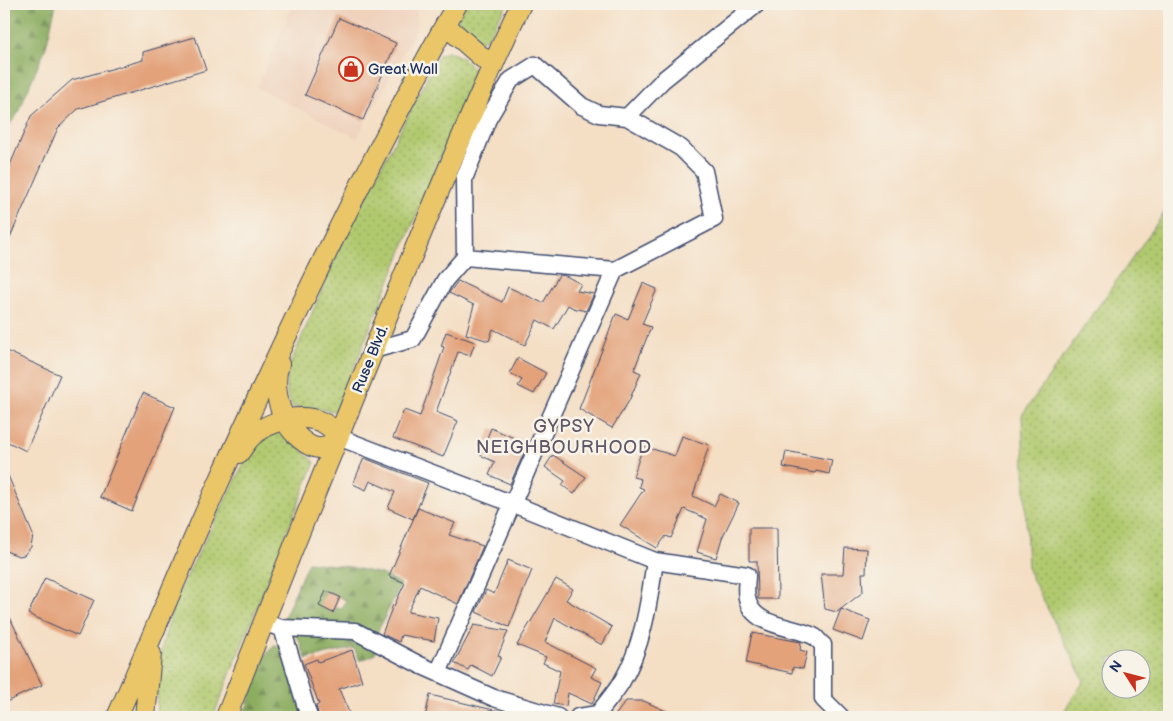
<svg xmlns="http://www.w3.org/2000/svg" width="1173" height="721" viewBox="0 0 1173 721" font-family="'Balsamiq Sans',sans-serif">
  <defs>
    <pattern id="grass-dots" width="8" height="8" patternUnits="userSpaceOnUse" patternTransform="scale(1.25)"><rect width="8" height="8" fill="#b1c96e"/><path d="M2 2h.1M6 6h.1" fill="none" stroke="#8fa45e" stroke-width="1.8" stroke-linecap="round"/></pattern>
    <pattern id="forest-firs" width="22" height="20" patternUnits="userSpaceOnUse" patternTransform="scale(1.25)"><rect width="22" height="20" fill="#8cad61"/><path d="M5 1l3.5 6h-7zM16 11l3.5 6h-7z" fill="#728d53"/></pattern>
  </defs>
  <rect width="100%" height="100%" fill="#f7f3e8"/>
  <filter id="ink" filterUnits="userSpaceOnUse"><feTurbulence type="fractalNoise" baseFrequency=".02" numOctaves="2"/><feDisplacementMap in="SourceGraphic" scale="10" xChannelSelector="R" yChannelSelector="G"/><feConvolveMatrix kernelMatrix="1 2 1 2 8 2 1 2 1" color-interpolation-filters="sRGB"/></filter>
  <filter id="wash" filterUnits="userSpaceOnUse"><feTurbulence type="fractalNoise" baseFrequency=".0096" numOctaves="4" result="noise"/><feDisplacementMap in="SourceGraphic" scale="20" xChannelSelector="R" yChannelSelector="G"/><feGaussianBlur stdDeviation="1.12" result="paint"/><feColorMatrix in="noise" values="0 0 0 0 0 0 0 0 0 0 0 0 0 0 0 0 0 1.4 0 .05"/><feComposite in="paint" operator="in"/></filter>
  <g filter="url(#wash)">
    <rect width="100%" height="100%" fill="#f4dec4"/>
    <path fill="#efd1bc" d="M293,4H413L417,7L416,30L357,138L257,88Z"/>
    <path fill="url(#grass-dots)" stroke="#667c66" fill-rule="evenodd" d="M466,4H507L488,37L480,42L465,30L457,20Z
      M447,52C456,53 474,63 474,74C473,77 472,79 471,82L336,411L293,407C284,394 286,382 289,367L341,245L439,55Z
      M1169,206V717H1060L1084,681L1028,570L1022,415ZM1110,658H1140V688H1110Z
      M276,430L282,431L315,462L213,717H156L159,666L163,641L176,597L249,454L258,441Z"/>
    <path fill="url(#forest-firs)" stroke="#546e60" fill-rule="evenodd" d="M4,4H56L46,47L16,117L4,130Z
      M308,562L350,567L381,574L401,584L377,633L375,654L360,661L354,648L306,659L300,642L284,618ZM327,591L346,600L342,609L336,607L333,613L320,606Z
      M274,645L281,646L303,717H243L265,656Z"/>
    <g id="blocks">
      <path fill="#e3a27a" d="M339,18L396,43L363,120L305,95Z
        M195,37L206,70L78,109L58,128L4,251V179L31,116L72,80L143,60V52Z
        M559,275L566,276L581,284L577,291L594,294L586,311L573,308L568,305L554,329L537,320L525,345L493,329L489,341L466,334L474,305L449,293L458,281L502,302L508,287L543,303Z
        M643,283L657,289L642,324L651,327L634,370L641,373L629,401L612,428L579,409L616,314L628,319Z
        M446,332L475,342L470,356L458,352L436,412L458,421L443,457L393,438L404,410L420,416L444,347L441,346Z
        M4,350L60,375L26,451L4,440Z
        M518,358L546,373L534,394L518,386L522,380L510,373Z
        M143,393L175,407L132,511L100,497Z
        M491,428L528,444L510,484L489,475L495,462L480,455Z
        M682,436L709,445L693,496L714,506L720,494L739,503L722,538L716,558L697,552L707,519L684,509L671,538L666,536L657,548L620,525L644,489L639,487L641,479L633,477L643,446L675,456Z
        M786,451L832,460L829,474L816,471L815,473L783,467Z
        M553,455L586,477L574,494L562,485L565,481L545,467Z
        M364,458L428,483L413,519L388,508L395,492L370,481L366,490L353,484Z
        M4,466L33,535L31,547L24,555L19,556L8,552L4,548Z
        M418,508L455,523L449,535L483,546L458,604L420,586L408,612L438,618L434,641L401,635L399,642L382,634L393,605L394,606L405,583L389,576Z
        M749,528H777L778,599H758L757,561H749Z
        M845,548L867,549L866,573H862L863,592L837,612L825,609L821,574H843Z
        M508,560L532,570L509,627L476,612L486,590L494,594Z
        M45,578L94,600L78,636L28,614Z
        M556,579L573,589L566,600L612,627L602,645L555,618L545,642L596,668L591,677L602,682L592,704L568,693L566,706L553,704L560,671L543,663L546,657L517,645Z
        M326,591L340,597L333,613L319,606Z
        M4,605L42,685L4,703Z
        M841,609L870,620L863,641L833,630Z
        M474,625L508,631L498,656L501,657L492,676L471,665L468,670L454,663Z
        M752,633L801,642L800,650L807,652L803,669L793,667L792,673L746,663Z
        M352,650L362,681L339,689L351,717H319L316,706L319,704L304,664L317,659L318,662Z
        M430,695L502,712L501,717H425Z
        M626,701H644L679,717H614Z"/>
    </g>
  </g>
  <g filter="url(#ink)">
    <use href="#blocks" fill-opacity="0" stroke="#3c496d" stroke-width="1"/>
    <g fill="none" stroke-linecap="round" stroke-linejoin="round">
      <defs>
        <path id="minor" d="M465,257L615,270L714,219L704,171L681,148L627,117
          M373,350L413,339L445,280L465,257L464,179L488,119L511,80L535,65L582,106L599,114L627,117L663,80L757,4
          M338,437L513,504L655,561L747,575C747,582 745,591 747,598C752,628 796,626 815,637C818,639 820,643 823,645V699L841,717
          M263,623L282,628L355,631L420,665L494,698L558,717
          M282,628L309,717
          M438,673L615,270
          M578,717L598,714C605,704 614,694 621,683C643,647 649,602 655,561"/>
        <path id="major" d="M445,25L492,66
          M239,453C244,445 249,437 257,432C280,416 322,409 338,437C333,442 328,446 322,448C309,450 291,432 286,421C277,405 273,381 279,364
          M117,717C151,640 183,561 218,484C292,321 369,160 457,4
          M145,717L151,654
          M226,717C282,575 339,433 397,292C437,196 476,99 521,4"/>
      </defs>
      <use href="#minor" stroke="#3c496d" stroke-width="19"/>
      <use href="#major" stroke="#3c496d" stroke-width="22"/>
      <use href="#minor" stroke="#fff" stroke-width="16"/>
      <use href="#major" stroke="#eac669" stroke-width="20"/>
    </g>
  </g>
  <defs>
    <symbol id="shop-ring" viewBox="-11 -11 22 22"><circle r="9.5" fill="#f7f3e8" stroke="#c8321e" stroke-width="1.5"/><path d="M-5-2.5h2.3a2.7 3.5 0 0 1 5.4 0H5L5.5 6h-11ZM-1.5-2.5h3a1.5 2.3 0 0 0-3 0Z" fill="#c8321e"/></symbol>
  </defs>
  <g fill-rule="evenodd">
    <use href="#shop-ring" x="337" y="55" width="28" height="28"/>
  </g>
  <g text-anchor="middle" stroke-width="5" stroke-linejoin="round" paint-order="stroke">
    <g font-size="15" fill="#1b2f5e" stroke="#f7f3e8" text-anchor="start">
      <text x="368" y="74">Great Wall</text>
    </g>
    <g font-size="15" fill="#1b2f5e" stroke="#f7f3e8">
      <text transform="translate(370 359) rotate(-68)" y="5">Ruse Blvd.</text>
    </g>
    <g font-size="18" letter-spacing="1" fill="#615768" stroke="#f7f3e8">
      <text x="564" y="432">GYPSY<tspan x="564" dy="21">NEIGHBOURHOOD</tspan></text>
    </g>
  </g>
  <rect width="1173" height="721" fill="none" stroke="#f7f3e8" stroke-width="20"/>
  <g transform="translate(1126 674) rotate(306)"><circle r="24" fill="#f7f3e8" stroke="#9fa5b1"/>
  <path d="M0-4L9 19L0 12L-9 19Z" fill="#c8321e"/>
  <text y="-8" font-size="14" font-weight="bold" text-anchor="middle" fill="#1b2f5e">N</text>
  </g>
</svg>
